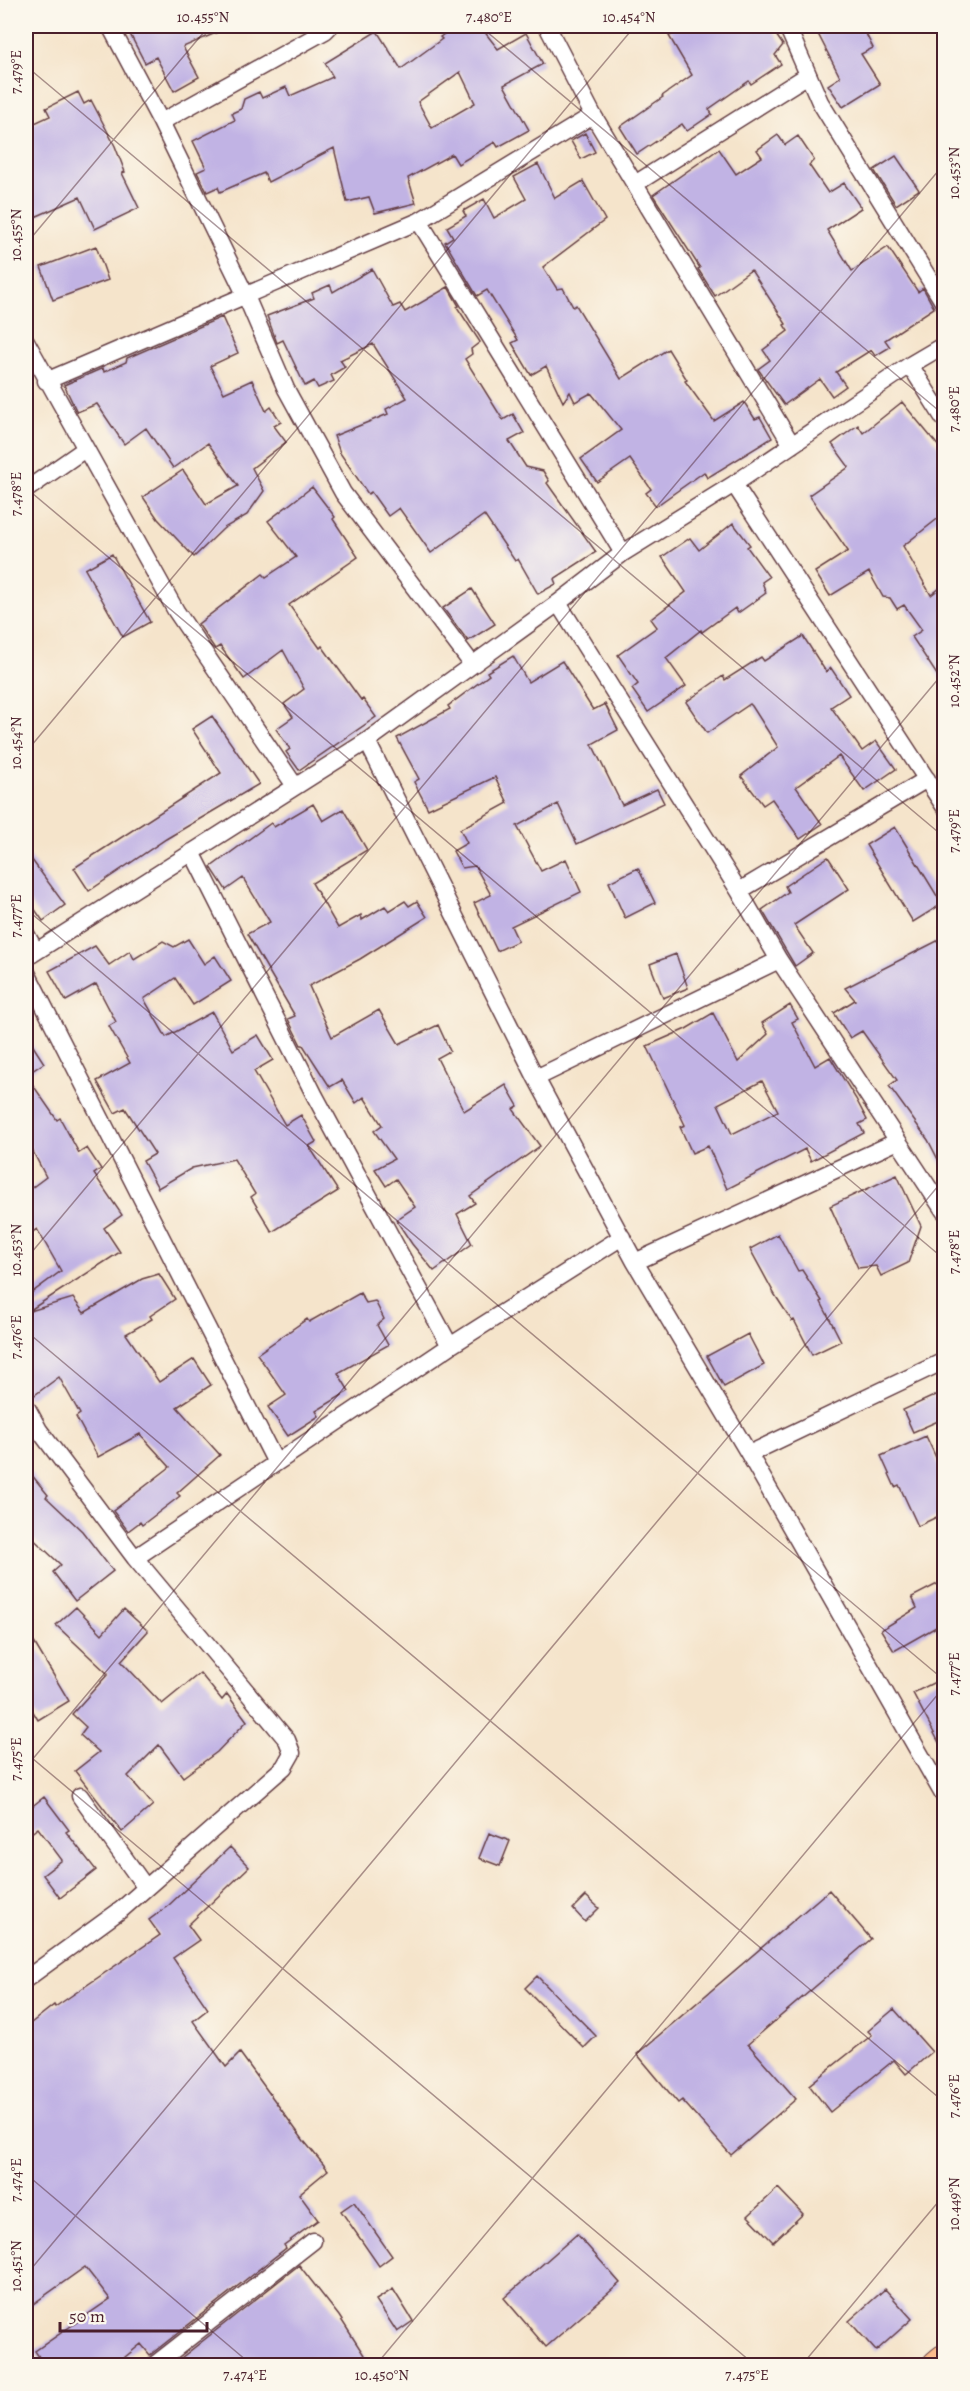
<svg xmlns="http://www.w3.org/2000/svg" width="970" height="2391" viewBox="0 0 970 2391" font-family="Alegreya,serif">
  <rect width="100%" height="100%" fill="#fbf7ec"/>
  <filter id="ink" filterUnits="userSpaceOnUse"><feTurbulence type="fractalNoise" baseFrequency=".0167" numOctaves="2"/><feDisplacementMap in="SourceGraphic" scale="12" xChannelSelector="R" yChannelSelector="G"/><feConvolveMatrix kernelMatrix="1 2 1 2 8 2 1 2 1" color-interpolation-filters="sRGB"/></filter>
  <filter id="wash" filterUnits="userSpaceOnUse"><feTurbulence type="fractalNoise" baseFrequency=".008" numOctaves="4" result="noise"/><feDisplacementMap in="SourceGraphic" scale="24" xChannelSelector="R" yChannelSelector="G"/><feGaussianBlur stdDeviation="1.35" result="paint"/><feColorMatrix in="noise" values="0 0 0 0 0 0 0 0 0 0 0 0 0 0 0 0 0 1.4 0 .05"/><feComposite in="paint" operator="in"/></filter>
  <g filter="url(#wash)">
    <rect width="100%" height="100%" fill="#f5e4cb"/>
    <g id="blocks">
      <path fill="#c1b3e4" fill-rule="evenodd" d="M145,26H232L183,47L199,77L174,91L156,57L145,63L130,34Z
        M438,26H480L498,49L526,33L543,64L504,85L529,130L498,147L495,142L458,164L452,154L408,178L416,203L375,213L369,197L347,202L334,148L268,182L264,173L220,192L218,187L207,192L197,172L206,168L193,141L235,120L232,113L241,109L244,99L259,92L262,98L286,87L290,96L333,77L325,63L377,31L401,69L442,39L440,37L444,34ZM460,72L475,103L432,128L418,102Z
        M667,26H770L783,45L775,55L781,64L751,84L749,81L709,109L712,114L687,131L682,124L637,154L620,127L663,97L662,96L692,75L669,36L673,34Z
        M814,26H862L873,48L861,54L880,84L843,107L828,85L840,77Z
        M78,92L84,104L91,100L115,146L125,172L122,173L139,208L95,229L80,197L26,221V127L50,116L46,108Z
        M585,133L595,152L581,159L571,141Z
        M778,135L785,145L798,136L814,160L809,165L828,193L844,183L861,208L827,230L852,271L888,247L918,292L923,288L934,308L885,340L890,347L875,356L871,350L836,372L846,386L832,396L820,379L784,405L758,369L770,360L763,350L788,331L784,325L786,324L751,270L715,296L698,269L700,268L653,195L719,149L736,174L762,157L757,150Z
        M896,156L919,190L896,205L874,170Z
        M538,164L555,198L583,181L605,220L543,267L557,289L563,288L573,307L576,305L621,379L668,349L687,380L685,381L714,421L744,402L755,419L760,417L772,438L707,478L704,472L656,506L646,493L651,489L630,459L597,482L581,459L621,430L591,393L575,402L570,392L563,402L546,366L531,375L512,343L518,340L487,290L477,296L445,242L453,237L447,227L466,216L463,211L484,199L494,218L526,199L514,177Z
        M96,246L108,280L53,300L41,267Z
        M372,269L393,307L400,304L405,312L448,287L459,306L457,307L480,342L471,349L472,354L465,359L503,420L513,414L524,433L509,441L526,467L543,471L549,481L547,483L596,552L554,579L556,584L538,594L518,559L515,561L484,515L431,553L399,508L388,516L371,492L368,494L340,453L334,436L388,414L386,409L407,398L373,344L340,360L345,367L331,375L334,381L318,388L314,381L305,386L283,340L277,343L267,316L314,298L312,293L330,285L333,292Z
        M222,317L238,353L210,366L224,393L252,380L266,411L271,407L281,422L274,426L286,442L252,468L264,491L247,515L224,528L194,557L158,519L143,497L183,470L206,504L238,486L208,443L173,468L146,428L124,444L97,404L77,412L64,385L103,368L104,372L126,362L127,358Z
        M902,402L945,454V513L903,546L931,595L945,584V687L912,637L922,630L904,605L897,609L890,598L883,597L869,572L830,596L815,572L848,551L809,495L849,467L832,444L858,425L863,433Z
        M312,487L335,517L333,519L358,557L289,605L320,648L322,646L361,700L363,699L376,717L299,770L286,752L290,749L276,729L293,717L284,704L304,689L283,650L244,679L220,646L215,649L198,624L263,574L266,577L296,557L268,521Z
        M733,523L750,545L747,547L769,577L762,582L766,593L738,613L735,608L702,632L701,630L666,658L686,686L648,712L632,689L638,684L618,655L657,627L651,619L686,592L662,557L690,538L699,550Z
        M112,554L150,622L123,637L85,569Z
        M472,589L495,624L468,641L443,608Z
        M803,636L826,672L831,668L849,695L831,707L862,751L876,741L896,769L864,791L839,756L796,787L822,824L800,839L772,799L763,805L741,776L778,747L752,706L750,704L707,733L686,702L723,676L725,680L761,657L764,661Z
        M513,656L528,682L562,661L593,710L605,704L618,730L592,744L622,805L657,789L664,803L577,844L558,804L517,826L541,871L566,859L581,892L511,926L518,941L497,951L474,903L491,895L475,866L462,868L453,851L467,843L460,829L508,803L495,777L428,809L414,782L419,779L397,738L450,709L448,706L489,675L487,672Z
        M212,716L259,784L166,839L89,891L74,868L221,773L192,729Z
        M313,804L323,821L343,809L367,850L312,883L338,928L361,915L362,920L385,906L389,911L405,901L409,906L417,901L427,917L360,959L309,986L332,1037L379,1010L399,1044L438,1025L450,1051L437,1058L464,1111L506,1085L518,1106L513,1109L540,1146L470,1196L475,1203L457,1214L472,1244L434,1271L412,1244L396,1220L415,1207L396,1179L386,1186L375,1169L394,1159L374,1131L382,1125L364,1097L356,1103L342,1080L330,1087L303,1045H301L288,1019L295,1016L247,934L270,922L243,878L226,890L211,867L271,823L274,827Z
        M895,827L942,904L913,922L866,845Z
        M26,852L65,905L43,921L26,897Z
        M828,857L849,889L794,925L813,953L795,966L762,910L788,892L785,886Z
        M638,868L655,903L625,918L609,882Z
        M945,937V1173L928,1140L889,1086L897,1080L862,1031L850,1038L834,1013L855,1000L845,988Z
        M188,939L204,964L215,956L231,981L193,1005L175,978L144,999L166,1037L212,1012L233,1050L258,1035L273,1060L254,1071L285,1125L301,1115L316,1142L309,1146L338,1191L272,1232L251,1197L255,1194L234,1159L192,1168L158,1188L143,1161L155,1154L125,1108L115,1113L97,1081L130,1063L109,1026L116,1022L96,984L66,1001L49,971L95,946L109,965L130,951L134,959L163,941L174,947Z
        M676,954L688,988L663,998L650,964Z
        M790,1005L798,1019L792,1022L815,1066L830,1057L856,1099L867,1120L859,1124L864,1133L811,1161L805,1149L727,1189L708,1146L692,1153L680,1127L685,1125L647,1046L686,1029L713,1013L738,1062L768,1034L762,1023ZM762,1081L778,1111L732,1134L718,1104Z
        M26,1035L44,1063L26,1075L57,1120L60,1118L79,1153L87,1148L101,1169L94,1174L122,1215L104,1228L120,1252L27,1312L73,1298L84,1313L142,1279L159,1274L175,1299L150,1316L152,1319L126,1334L159,1382L194,1359L211,1385L177,1407L220,1455L177,1493L180,1496L142,1525L140,1522L128,1531L113,1511L170,1467L140,1434L98,1457L76,1417L80,1414L59,1377L32,1397L26,1396V1297L61,1271L37,1229L26,1236V1192L46,1177L26,1138Z
        M897,1175L921,1226L908,1263L881,1276L876,1266L858,1268L830,1206Z
        M778,1234L798,1271L802,1270L822,1301L821,1302L841,1341L812,1355L794,1320L792,1321L775,1295L750,1249Z
        M360,1293L366,1303L375,1301L384,1319L377,1325L388,1345L338,1373L349,1391L316,1411L319,1416L288,1436L268,1407L286,1395L257,1354L307,1319L309,1322Z
        M748,1334L764,1365L724,1387L707,1356Z
        M945,1391V1418L913,1432L903,1410Z
        M926,1436L945,1477V1513L918,1526L899,1485L895,1487L881,1456Z
        M26,1468L48,1495L46,1497L82,1531L113,1571L75,1601L53,1572L61,1565L26,1532Z
        M945,1580V1622L894,1651L881,1630L917,1608L912,1597Z
        M76,1607L102,1634L124,1609L148,1631L121,1661L162,1704L200,1673L222,1700L227,1694L247,1721L217,1752L183,1777L159,1745L128,1776L153,1805L122,1832L75,1771L99,1752L80,1735L86,1727L72,1714L108,1674L56,1625Z
        M26,1629L69,1701L38,1720L26,1700Z
        M945,1677V1754L913,1693Z
        M44,1797L69,1830L66,1832L96,1870L60,1898L43,1875L62,1860L38,1828L26,1837V1811Z
        M489,1833L510,1841L500,1866L479,1858Z
        M230,1847L249,1867L188,1925L199,1940L173,1958L208,2009L193,2021L226,2067L240,2053L304,2141L328,2170L299,2194L318,2220L284,2245L286,2248L150,2355L141,2344L114,2366H45L35,2351L110,2299L85,2267L26,2309V2027L54,2005L55,2007L160,1935L149,1920L169,1905Z
        M829,1890L871,1939L748,2044L796,2099L731,2155L682,2100L678,2103L637,2054Z
        M586,1896L599,1908L585,1922L573,1909Z
        M537,1976L596,2036L584,2048L525,1988Z
        M894,2009L932,2052L906,2074L894,2060L830,2112L809,2085L872,2035L868,2031Z
        M778,2188L803,2214L773,2242L748,2216Z
        M354,2202L392,2256L379,2266L341,2211Z
        M577,2234L620,2283L546,2347L504,2298Z
        M299,2265L339,2316L371,2366H171Z
        M393,2289L413,2321L397,2332L376,2300Z
        M885,2289L912,2319L876,2351L849,2321Z"/>
    </g>
  </g>
  <g filter="url(#ink)">
    <use href="#blocks" fill-opacity="0" stroke="#643d43" stroke-width="1.5"/>
    <g fill="none" stroke-linecap="round" stroke-linejoin="round">
      <defs>
        <path id="street" d="M110,26L161,122L245,294L286,389L343,493L472,664
          M547,26L593,115L792,445
          M787,26L820,102L944,303
          M161,122L325,31L330,26
          M635,184L808,75
          M419,221L623,553
          M26,341L176,611L295,786
          M910,365L944,419
          M46,381L419,221L593,115
          M734,484L944,806
          M26,490L85,449
          M558,603L739,891L779,960L944,1211
          M367,741L536,1078L635,1262L749,1454L944,1796
          M192,852L315,1096L450,1346
          M739,891L927,779
          M26,934L35,950
          M26,958L367,741L558,603L623,553L734,484L910,365L944,345
          M26,971L276,1463
          M536,1078L779,960
          M635,1262L898,1141
          M26,1406L39,1430L135,1558L287,1740L292,1753L284,1767L122,1909L26,1979
          M749,1454L944,1361
          M135,1558L450,1346L622,1237
          M80,1796L146,1888
          M153,2366L313,2241"/>
        <path id="highway" d="M938,2366L944,2361"/>
      </defs>
      <use href="#street" stroke="#643d43" stroke-width="19"/>
      <use href="#highway" stroke="#643d43" stroke-width="34"/>
      <use href="#street" stroke="#fff" stroke-width="16"/>
      <use href="#highway" stroke="#fbbb8c" stroke-width="32"/>
    </g>
  </g>
  <path fill="none" stroke="#4a1f2b" stroke-width="1.5" stroke-opacity="0.45" d="M480,26L944,415M26,66L944,837M26,244L209,26M26,488L944,1259M26,752L635,26M26,909L944,1680M26,1259L944,164M26,1331L944,2102M26,1753L756,2366M26,1767L944,672M26,2174L253,2366M26,2275L944,1179M375,2366L944,1687M801,2366L944,2195"/>
  <rect width="970" height="2391" fill="none" stroke="#fbf7ec" stroke-width="66"/>
  <path d="M60 2322v9h147v-9" fill="none" stroke="#4a1f2b" stroke-width="3"/>
  <text x="69" y="2322" font-size="18" fill="#4a1f2b" stroke="#fbf7ec" stroke-width="4.5" paint-order="stroke">50 m</text>
  <rect x="33" y="33" width="904" height="2325" fill="none" stroke="#4a1f2b" stroke-width="2"/>
  <g font-size="15" text-anchor="middle" fill="#4a1f2b">
    <text x="203" y="22">10.455°N</text>
    <text x="489" y="22">7.480°E</text>
    <text x="629" y="22">10.454°N</text>
    <text transform="translate(16 72) rotate(-90)" y="5">7.479°E</text>
    <text transform="translate(954 173) rotate(-90)" y="5">10.453°N</text>
    <text transform="translate(16 235) rotate(-90)" y="5">10.455°N</text>
    <text transform="translate(954 409) rotate(-90)" y="5">7.480°E</text>
    <text transform="translate(16 494) rotate(-90)" y="5">7.478°E</text>
    <text transform="translate(954 681) rotate(-90)" y="5">10.452°N</text>
    <text transform="translate(16 743) rotate(-90)" y="5">10.454°N</text>
    <text transform="translate(954 831) rotate(-90)" y="5">7.479°E</text>
    <text transform="translate(16 916) rotate(-90)" y="5">7.477°E</text>
    <text transform="translate(16 1250) rotate(-90)" y="5">10.453°N</text>
    <text transform="translate(954 1252) rotate(-90)" y="5">7.478°E</text>
    <text transform="translate(16 1337) rotate(-90)" y="5">7.476°E</text>
    <text transform="translate(954 1674) rotate(-90)" y="5">7.477°E</text>
    <text transform="translate(16 1759) rotate(-90)" y="5">7.475°E</text>
    <text transform="translate(954 2096) rotate(-90)" y="5">7.476°E</text>
    <text transform="translate(16 2180) rotate(-90)" y="5">7.474°E</text>
    <text transform="translate(954 2204) rotate(-90)" y="5">10.449°N</text>
    <text transform="translate(16 2266) rotate(-90)" y="5">10.451°N</text>
    <text x="245" y="2380">7.474°E</text>
    <text x="382" y="2380">10.450°N</text>
    <text x="747" y="2380">7.475°E</text>
  </g>
</svg>
